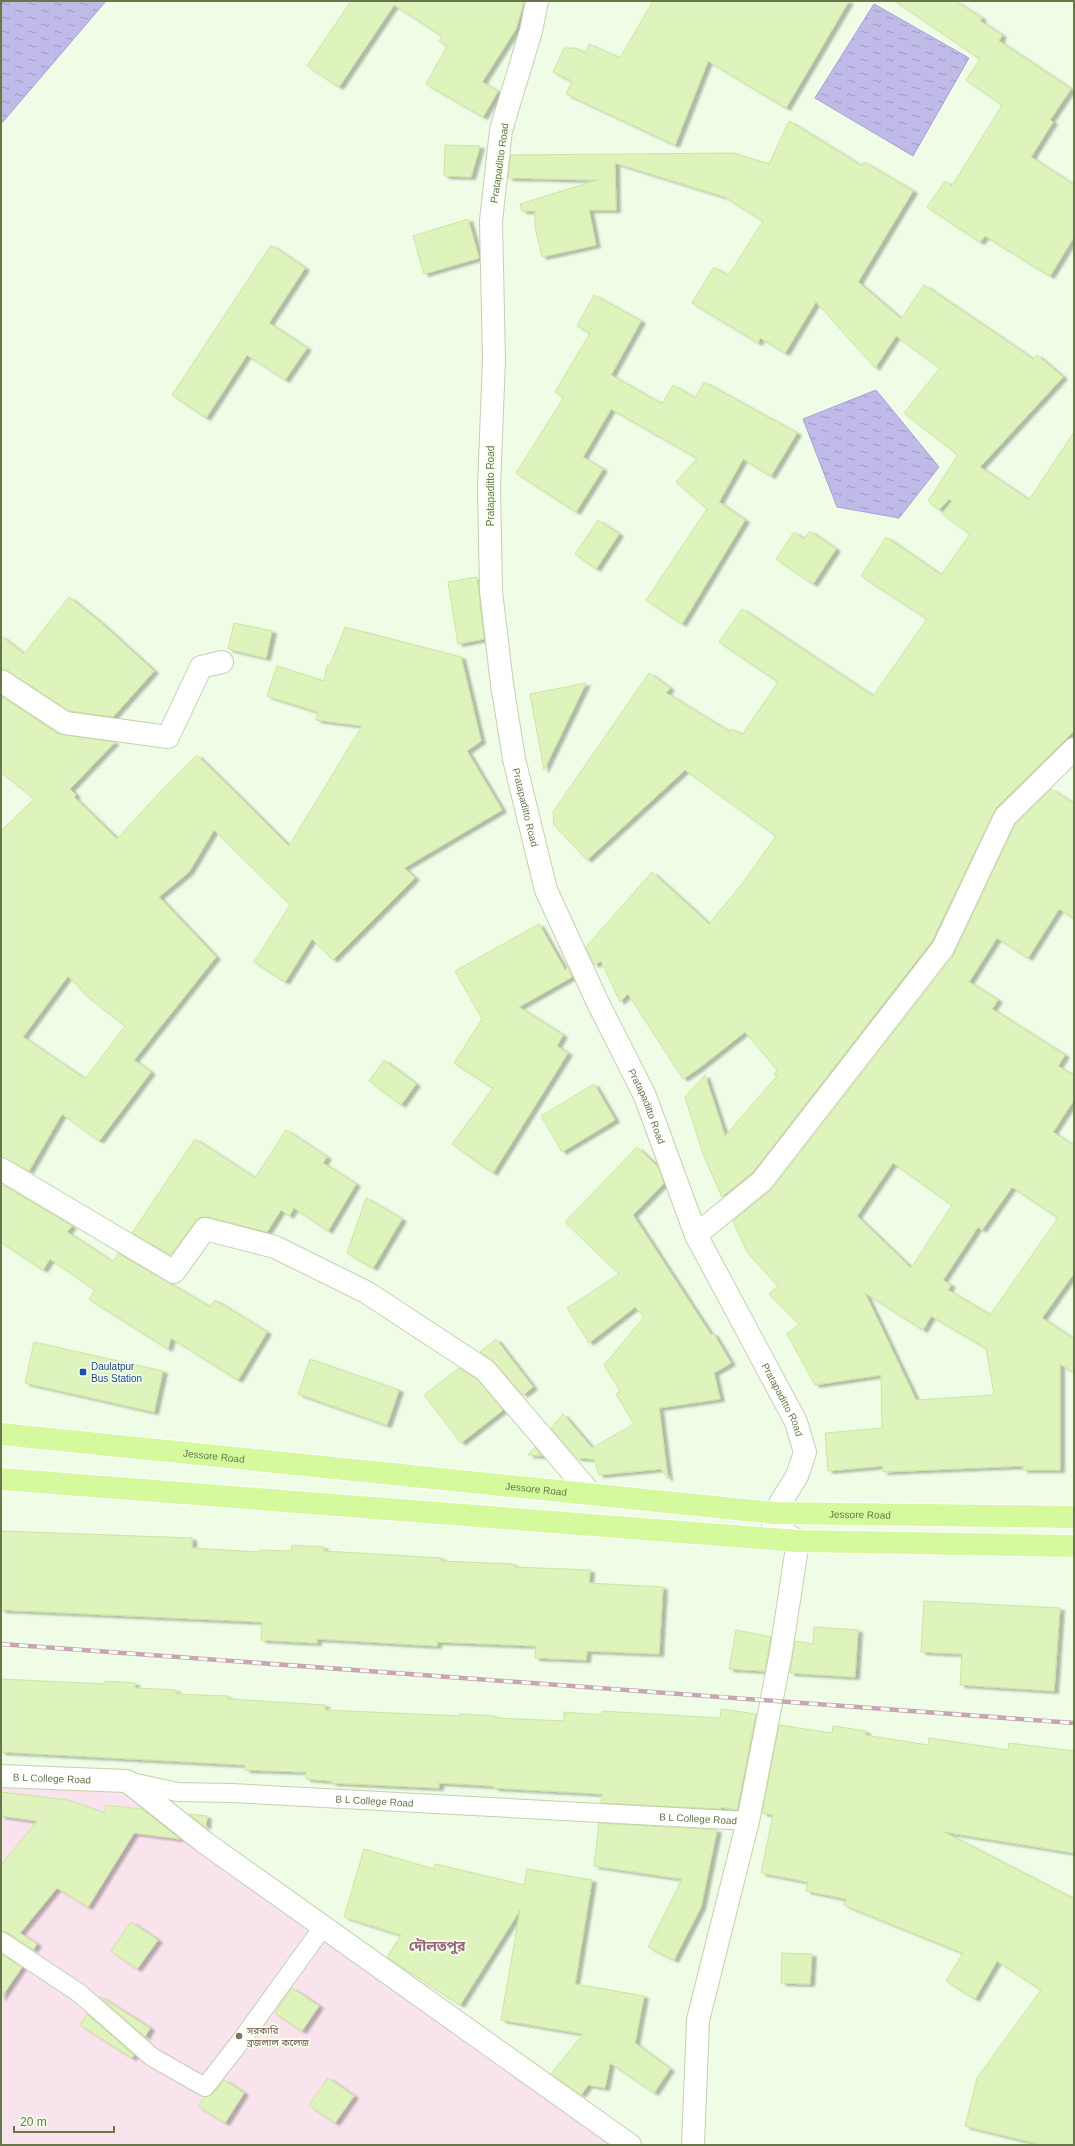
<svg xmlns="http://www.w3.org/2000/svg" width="1075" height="2146" viewBox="0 0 1075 2146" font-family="Helvetica,'Noto Sans Bengali',sans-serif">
  <defs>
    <pattern id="water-ripples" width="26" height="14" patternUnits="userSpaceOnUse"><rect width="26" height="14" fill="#bfbae7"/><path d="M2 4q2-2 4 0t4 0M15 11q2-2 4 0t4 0" fill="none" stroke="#9f9cbd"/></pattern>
    <filter id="shadow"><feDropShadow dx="4.5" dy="2.5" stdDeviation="1" flood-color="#0004"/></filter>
  </defs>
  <rect width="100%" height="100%" fill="#f0fde6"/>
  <path fill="#f9e3ec" d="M1,1776L127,1781L630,2145H1Z"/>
  <path fill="url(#water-ripples)" stroke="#a7a0da" d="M1,1H106L1,124Z
    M874,4L969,58L913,156L815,98Z
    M876,390L939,467L899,518L837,507L803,419Z"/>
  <path fill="#dff3bd" stroke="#cce69d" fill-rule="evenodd" filter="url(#shadow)" d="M351,1H524L516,29L482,82L498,91L483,117L426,84L447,46L439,41L442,36L394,5L339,87L307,66Z
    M653,1H849L786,108L708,61L675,145L566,94L572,81L553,72L564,48H575L586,53L589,44L620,58Z
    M895,1H955L982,18L980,21L1002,35L999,41L1071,89L1050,120L1053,122L1031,157L1074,185V237L1050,276L985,236L980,242L927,207L945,181L952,186L1002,105L966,80L980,59Z
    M789,121L862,166L864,162L913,191L858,282L901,319L924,285L1033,359L1037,355L1063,377L980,467L1029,500L1074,432V731L996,808L932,941L753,1172L722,1197L703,1154L685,1097L705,1075L725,1136L777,1076L774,1074L777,1070L745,1032L698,1069L683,1079L628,994L620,1002L601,961L594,965L586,947L652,872L709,924L745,880L776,836L685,770L587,860L554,825L553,812L649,673L670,688L666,693L730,732L732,729L742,735L778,682L719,642L742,609L873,696L927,619L861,576L886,537L941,575L970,534L942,514L952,501L949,499L939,510L928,501L958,455L904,413L940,368L896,336L875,368L816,302L785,353L760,338L758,343L692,303L714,267L728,276L763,221L725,197L615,163L616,210H589L596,245L542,257L535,227V211H522L520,204L597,180L508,178L511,155L733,153L769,164Z
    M445,145L480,146L471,177L444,176Z
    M468,219L479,258L424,274L413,236Z
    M271,245L305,268L269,323L307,348L285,380L247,355L206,418L172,395Z
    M594,295L641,321L611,375L662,404L673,385L695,398L704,382L797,433L771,476L743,459L719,502L745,520L682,624L646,600L707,509L676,482L697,458L611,409L583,457L603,469L576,512L516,473L564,397L555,392L590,333L577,326Z
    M598,520L619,534L596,569L575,554Z
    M810,531L836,549L813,584L776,559L794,532L804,539Z
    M477,577L484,639L458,644L448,582Z
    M69,597L100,622L154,671L113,717L69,711L8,671L1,669V636L24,654Z
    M234,623L272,631L266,658L228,649Z
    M345,627L461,657L481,741L467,751L502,810L404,868L415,878L333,960L312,939L285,982L254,962L290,905L214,830L189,872L159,897L216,957L134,1060L151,1072L99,1141L62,1114L29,1171L1,1157V831L34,799L1,772V696L58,734L115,742L70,789L76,795L74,797L117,839L160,792L197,755L289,846L362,726L316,720L318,712L267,696L277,666L324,681L327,665H330ZM68,976L88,997L125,1026L85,1079L23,1037Z
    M586,683L544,770L530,694Z
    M1051,789L1074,804V918L1059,909L1028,958L997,938L969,982L998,1000L992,1009L1065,1055L1058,1066L1074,1076V1100L1053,1132L1074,1146V1273L1042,1318L1074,1339V1373L1060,1364V1470H1023V1466L883,1472V1466L828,1471L825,1433L882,1428L881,1375L815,1385L787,1334L799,1324L769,1294L778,1286L747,1252L733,1221L772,1189L953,956L1015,824ZM893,1163L952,1205L911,1268L857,1216ZM1012,1187L1058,1218L990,1315L948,1290L951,1285L943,1280L978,1227L982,1230ZM865,1293L923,1330L931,1316L986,1348L994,1395L916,1400Z
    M539,924L565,970L568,967L572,977L519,1007L563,1035L557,1046L568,1053L493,1173L452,1144L493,1088L454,1063L482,1019L455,971Z
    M384,1060L416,1084L401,1105L369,1081Z
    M594,1084L615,1120L562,1152L541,1116Z
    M286,1130L327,1157L323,1163L356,1184L328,1231L294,1208L289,1216L281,1210L267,1232L208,1217H200L195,1222L171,1255L132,1233L195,1139L255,1178Z
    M637,1147L658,1167L664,1183L633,1215L711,1335L713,1333L731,1363L714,1373L720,1399L659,1408L668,1479L661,1469L599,1475L594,1459L577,1458L551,1428L563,1414L592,1448L634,1424L616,1394L620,1391L604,1365L644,1317L635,1307L589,1343L567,1308L619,1274L565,1222Z
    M1,1184L72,1226L67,1232L113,1262L118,1253L210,1307L215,1300L267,1332L238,1380L171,1338L168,1349L89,1299L95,1290L50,1259L43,1270L1,1242Z
    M366,1198L402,1219L373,1268L347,1253Z
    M496,1339L533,1387L523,1395L494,1362L480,1352Z
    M34,1342L163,1371L154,1412L25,1383Z
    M310,1359L399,1390L387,1425L298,1394Z
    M459,1368L477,1379L503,1410L461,1443L424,1395Z
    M535,1447L542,1456L528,1455Z
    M1,1531L192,1538V1548L259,1552L260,1550L291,1551L292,1545L324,1547V1551L442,1558L441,1561L514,1564V1567L590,1570L589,1583L663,1587L659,1654L587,1651L586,1660L535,1658L536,1646L437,1642V1646L317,1639V1643L261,1640L262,1622L1,1610Z
    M924,1601L1060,1608L1054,1691L960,1685L962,1654L921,1652Z
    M814,1627L858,1630L855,1677L790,1673L795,1641L813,1644Z
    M736,1630L771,1637L765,1671L729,1669Z
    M1,1679L105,1684V1681L135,1683V1688L176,1690V1694L228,1696V1699L325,1705V1710L460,1716V1714L495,1716V1718L564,1721V1712L602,1715V1711L720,1718L721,1709L756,1714L737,1810L721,1807V1809L601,1803L602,1794L494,1788V1786L439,1783V1788L332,1783V1781L306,1779V1772L245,1770V1765L1,1752Z
    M779,1725L832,1733L833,1726L866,1731L865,1735L928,1745L929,1738L1008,1750L1009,1743L1074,1751V1853L944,1832L1074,1899V2145H1042L965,2126L977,2078L1041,1990L997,1961L975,1999L946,1981L963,1953L844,1905L846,1899L806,1891L808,1882L761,1873L773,1815L762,1813Z
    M1,1792L67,1800L105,1813L106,1805L142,1809L180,1839L134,1833L88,1907L57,1888L20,1933L37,1944L33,1950L7,1932L1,1931V1865L37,1821L1,1816Z
    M189,1814L207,1816L206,1827Z
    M599,1823L717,1830L701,1907L674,1960L648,1947L682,1879L594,1866Z
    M364,1849L434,1869L435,1864L524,1885L527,1869L592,1880L575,1984L644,1996L635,2043L670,2069L654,2093L610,2063L605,2088L588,2085L581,2095L551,2074L583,2034L501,2020L520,1910L460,2005L387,1957L401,1935L344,1917Z
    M131,1922L158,1940L137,1969L111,1951Z
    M782,1953L812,1954L810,1984L781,1983Z
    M1,1954L22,1967L1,1998Z
    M292,1988L319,2006L302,2031L275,2013Z
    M99,1996L150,2028L145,2037Z
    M87,2014L134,2055L132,2058L80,2025Z
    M328,2078L354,2096L335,2123L309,2105Z
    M224,2080L244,2093L225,2123L198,2106L204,2097L213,2094Z"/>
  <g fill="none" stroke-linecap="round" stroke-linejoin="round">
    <defs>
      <g id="service">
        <path id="s1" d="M127,1781L177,1792L232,1793L748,1821"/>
        <path d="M1,1941L79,1993L152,2057L205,2087L240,2042L323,1927"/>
      </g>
      <g id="minor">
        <path id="s2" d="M537,1L531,31L501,130L491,221L494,360L489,487L491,591L502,684L514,759L546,890L598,1003L645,1096L696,1235L796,1422L805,1452L797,1476L774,1513L773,1526L798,1541L781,1652L748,1821L698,2020L693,2145"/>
        <path d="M1,681L65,723L168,737L201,667L222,662"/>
        <path d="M1,1169L174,1272L205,1229L275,1247L366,1292L485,1370L591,1494"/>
        <path d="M696,1235L762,1181L943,948L1005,817L1074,749"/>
        <path id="s3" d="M1,1776L127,1781L204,1842L630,2145"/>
      </g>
      <g id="trunk">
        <path id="s4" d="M1,1434L774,1513L1074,1517"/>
        <path d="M1,1479L798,1541L1074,1546"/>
      </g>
    </defs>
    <use href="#service" stroke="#c2d1ae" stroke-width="20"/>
    <use href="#minor" stroke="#c2d1ae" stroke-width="24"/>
    <use href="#trunk" stroke="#fff" stroke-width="24"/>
    <use href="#service" stroke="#fff" stroke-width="18"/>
    <use href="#minor" stroke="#fff" stroke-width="22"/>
    <use href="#trunk" stroke="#d4fa9d" stroke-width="22"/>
    <defs>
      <path id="rail" d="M1,1644L1074,1723"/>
    </defs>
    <use href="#rail" stroke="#c8a4b5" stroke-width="4.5"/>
    <use href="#rail" stroke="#f5ffed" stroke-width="3" stroke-dasharray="9" stroke-linecap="butt"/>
  </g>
  <rect fill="#1a4fb4" stroke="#f5ffed" stroke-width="1.5" x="79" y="1368" width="8" height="8" rx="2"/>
  <circle fill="#8d6e63" stroke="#f5ffed" stroke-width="1.5" cx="239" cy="2036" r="4"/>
  <g text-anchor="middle" stroke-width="3.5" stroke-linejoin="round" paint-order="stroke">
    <g font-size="10" fill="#68774a" stroke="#f5ffed">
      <text transform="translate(499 163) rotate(-82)" y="4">Pratapaditto Road</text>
      <text transform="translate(490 486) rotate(-90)" y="4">Pratapaditto Road</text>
      <text dy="4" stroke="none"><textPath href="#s2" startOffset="815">Pratapaditto Road</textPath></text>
      <text dy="4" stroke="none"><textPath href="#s2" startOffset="1139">Pratapaditto Road</textPath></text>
      <text dy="4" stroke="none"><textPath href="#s2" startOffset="1463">Pratapaditto Road</textPath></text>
      <text dy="4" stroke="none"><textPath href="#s4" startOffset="214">Jessore Road</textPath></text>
      <text dy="4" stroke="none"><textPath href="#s4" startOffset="538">Jessore Road</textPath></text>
      <text dy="4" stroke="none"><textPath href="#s4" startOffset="863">Jessore Road</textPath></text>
      <text dy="4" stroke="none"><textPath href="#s3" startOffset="51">B L College Road</textPath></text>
      <text dy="4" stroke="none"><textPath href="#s1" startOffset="249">B L College Road</textPath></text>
      <text dy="4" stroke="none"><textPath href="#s1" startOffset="573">B L College Road</textPath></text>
    </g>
    <g font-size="10" fill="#164399" stroke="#f5ffed" text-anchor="start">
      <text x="91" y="1370">Daulatpur<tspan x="91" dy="12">Bus Station</tspan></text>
    </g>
    <g font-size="10" fill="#785e54" stroke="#f5ffed" text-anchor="start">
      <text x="247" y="2034">সরকারি<tspan x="247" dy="12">ব্রজলাল কলেজ</tspan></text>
    </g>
    <g font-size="14" font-weight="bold" fill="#9b6579" stroke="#f5ffed">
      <text x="437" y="1951">দৌলতপুর</text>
    </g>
  </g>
  <rect width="1075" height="2146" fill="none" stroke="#68774a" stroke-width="4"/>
  <path d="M14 2126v6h100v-6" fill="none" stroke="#68774a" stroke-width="2"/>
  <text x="20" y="2126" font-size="12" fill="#68774a" stroke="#f5ffed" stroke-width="3" paint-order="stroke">20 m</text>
</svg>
